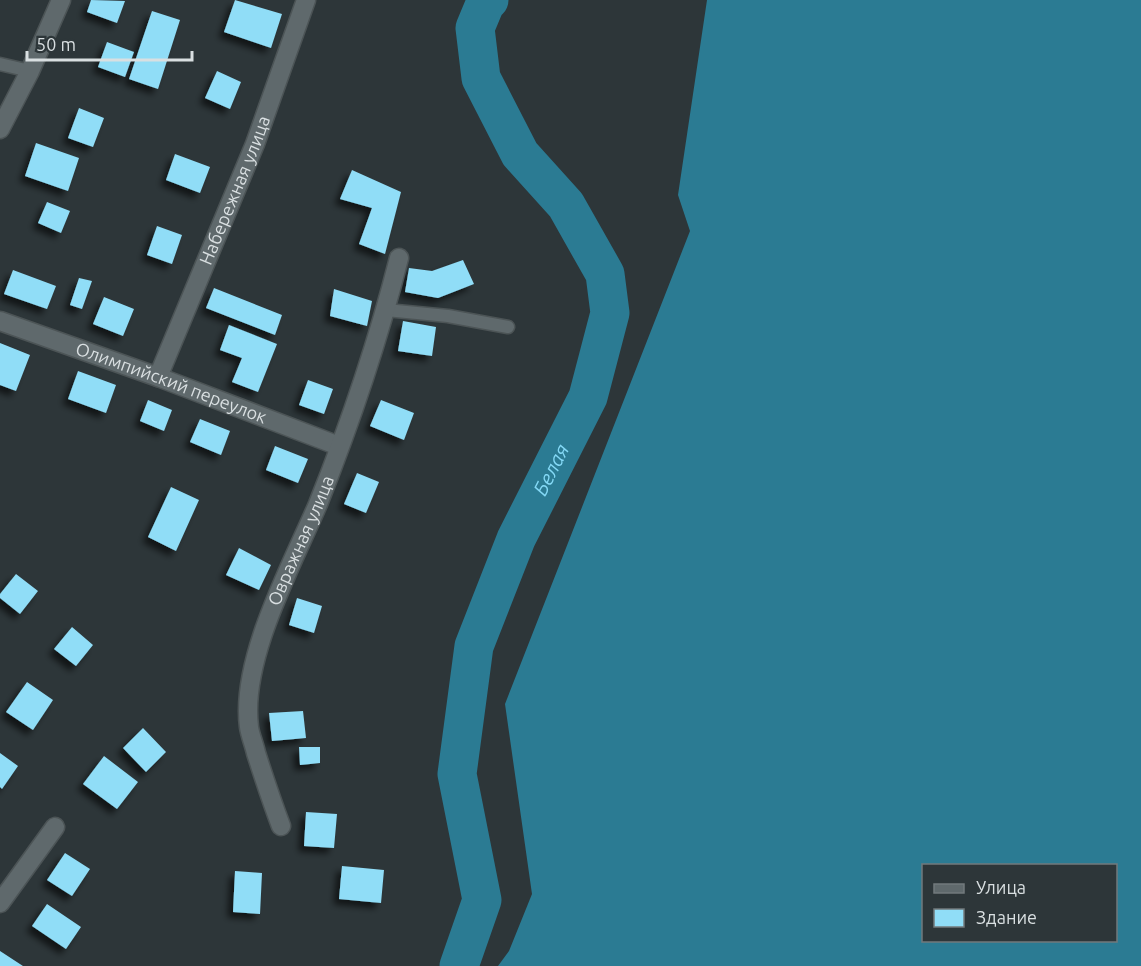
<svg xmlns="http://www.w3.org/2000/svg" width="1141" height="966" viewBox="0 0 1141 966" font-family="Ubuntu,sans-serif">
  <defs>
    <filter id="shadow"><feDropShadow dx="-5.5" dy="5.5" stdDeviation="3" flood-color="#0009"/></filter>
  </defs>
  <rect width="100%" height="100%" fill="#2d3639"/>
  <path fill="#2b7b93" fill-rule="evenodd" d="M707,0H1141V966H498L509,951L532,894L505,704L690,231L678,195ZM924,866H1116V940H924Z"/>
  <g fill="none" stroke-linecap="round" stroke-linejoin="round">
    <path stroke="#2b7b93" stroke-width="39" id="s1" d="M459,966L482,900L457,774L474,646L516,539L588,397L610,313L605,274L566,205L520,154L481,78L475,28L485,4L489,0"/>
  </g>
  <path fill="#90ddf7" filter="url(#shadow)" d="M91,0L125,1L117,23L87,12Z
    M235,0L282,14L271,48L224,32Z
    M152,11L180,20L158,89L129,79Z
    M107,42L134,52L125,77L98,67Z
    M217,71L241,82L230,109L205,98Z
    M79,108L104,118L93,147L68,138Z
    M36,143L79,158L68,191L25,176Z
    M175,154L210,167L200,193L166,180Z
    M352,170L401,192L385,254L359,244L372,208L340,199Z
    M47,202L70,211L61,233L38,223Z
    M157,226L182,235L172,264L147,255Z
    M463,260L474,284L438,298L405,292L409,268L432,271Z
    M13,270L56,286L47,309L4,294Z
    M79,278L92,281L82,309L70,305Z
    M214,288L282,315L275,335L206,308Z
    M334,289L372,301L367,326L330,316Z
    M104,297L134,309L123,336L93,324Z
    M403,321L436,327L432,356L398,351Z
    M229,325L277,344L258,392L232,382L242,358L220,350Z
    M0,343L30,355L16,391L0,385Z
    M78,371L116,385L106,413L68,399Z
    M308,380L333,389L324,414L299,405Z
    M148,400L172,410L164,431L140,421Z
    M381,400L414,413L404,440L370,426Z
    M200,419L230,431L221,455L190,442Z
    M275,446L308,459L298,483L266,470Z
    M357,473L379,482L366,513L344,504Z
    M171,487L199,500L176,551L148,537Z
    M239,548L271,565L259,590L226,575Z
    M16,574L38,591L20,614L0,598V594Z
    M297,598L322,606L314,633L289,625Z
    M72,627L93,645L76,666L54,649Z
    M27,682L53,700L33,730L6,712Z
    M303,711L306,738L272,741L269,713Z
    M143,728L166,752L146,772L123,748Z
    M299,747H320V763L300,765Z
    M0,753L18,766L2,789L0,787Z
    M104,756L138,782L117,809L83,784Z
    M306,812L337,814L334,848L304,846Z
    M65,853L90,869L72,896L47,880Z
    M342,866L384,870L381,903L339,899Z
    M235,871L262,873L260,914L233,912Z
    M47,904L81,927L66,949L32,926Z
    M0,951L23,966H0Z"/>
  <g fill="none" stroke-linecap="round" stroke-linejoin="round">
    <defs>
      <path id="service" d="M0,64L30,71
        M386,310L448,316L508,327"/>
      <g id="minor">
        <path id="s2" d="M0,321L158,377L339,446"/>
        <path id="s3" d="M158,377L255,144L306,0"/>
        <path id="s4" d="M281,826C272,802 264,778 256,753C254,744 250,735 249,727C240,659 292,565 318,504C350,424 378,341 399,258"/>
        <path d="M0,903L55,827"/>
      </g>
      <path id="tertiary" d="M0,129L30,71L61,0"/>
    </defs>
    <use href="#service" stroke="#4c5456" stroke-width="15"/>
    <use href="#minor" stroke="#4c5456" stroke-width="21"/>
    <use href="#tertiary" stroke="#4c5456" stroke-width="21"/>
    <use href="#service" stroke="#5f696c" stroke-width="12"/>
    <use href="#minor" stroke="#5f696c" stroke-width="18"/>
    <use href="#tertiary" stroke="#5f696c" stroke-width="18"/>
  </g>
  <g text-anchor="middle" stroke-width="6" stroke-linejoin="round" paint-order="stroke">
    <g font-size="18" fill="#d9dfe1" stroke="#2d3639">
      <text dy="6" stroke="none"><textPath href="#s3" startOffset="202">Набережная улица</textPath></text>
      <text dy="6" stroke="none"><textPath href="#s2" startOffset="182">Олимпийский переулок</textPath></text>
      <text dy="6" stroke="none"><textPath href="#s4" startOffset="300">Овражная улица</textPath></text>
    </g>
    <g font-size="20" font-style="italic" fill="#84d9f6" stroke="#2d3639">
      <text dy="7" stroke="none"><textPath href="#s1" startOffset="520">Белая</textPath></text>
    </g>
  </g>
  <rect x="922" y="864" width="195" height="78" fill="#2d3639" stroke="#727a7c" stroke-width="1.5"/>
  <rect x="934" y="884" width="30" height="9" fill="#5f696c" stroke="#727a7c" stroke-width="1.5"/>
  <text x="976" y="894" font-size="18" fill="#d9dfe1">Улица</text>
  <rect x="934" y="909" width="30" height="18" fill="#90ddf7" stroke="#727a7c" stroke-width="1.5"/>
  <text x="976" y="924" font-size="18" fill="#d9dfe1">Здание</text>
  <path d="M27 51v9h165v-9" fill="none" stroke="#d9dfe1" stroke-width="3"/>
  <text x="36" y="51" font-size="18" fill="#d9dfe1" stroke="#2d3639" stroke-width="4.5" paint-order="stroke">50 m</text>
</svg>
